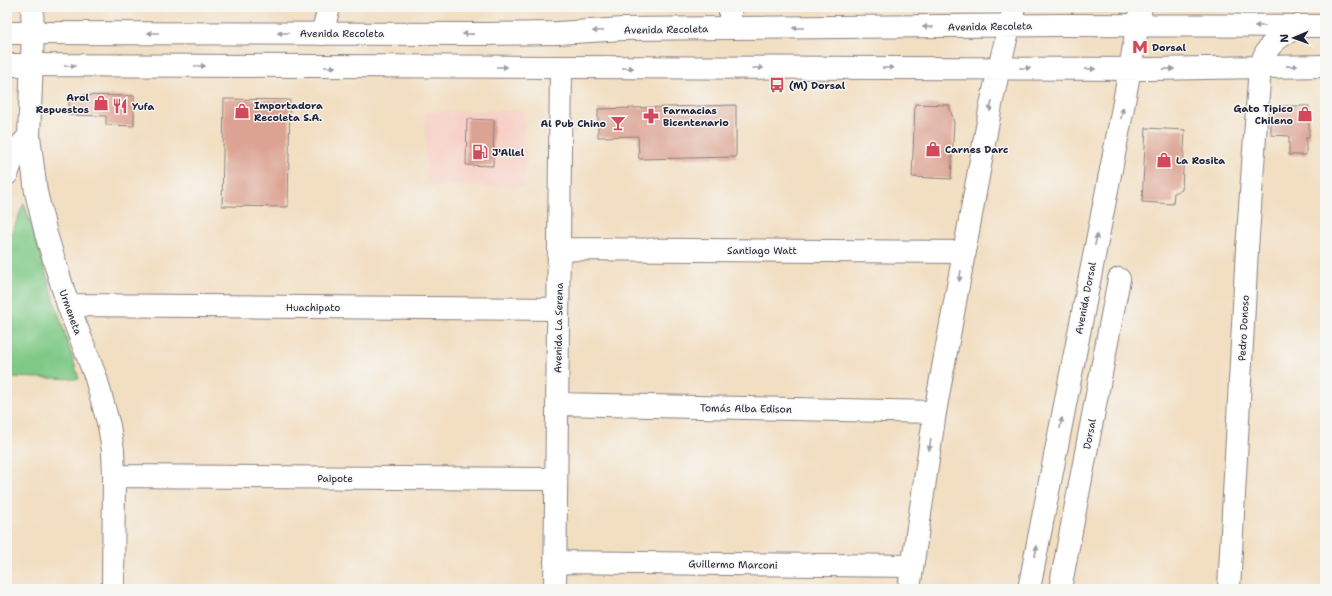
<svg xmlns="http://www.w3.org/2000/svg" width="1332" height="596" viewBox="0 0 1332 596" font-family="'Shantell Sans',sans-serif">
  <rect width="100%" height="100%" fill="#f6f6f2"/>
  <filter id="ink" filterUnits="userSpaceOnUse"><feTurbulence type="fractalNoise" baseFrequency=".025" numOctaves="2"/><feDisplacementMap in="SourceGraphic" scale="8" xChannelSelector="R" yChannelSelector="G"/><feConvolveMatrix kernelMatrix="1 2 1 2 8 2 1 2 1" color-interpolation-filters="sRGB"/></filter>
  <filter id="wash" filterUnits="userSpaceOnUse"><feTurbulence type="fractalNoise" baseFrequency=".012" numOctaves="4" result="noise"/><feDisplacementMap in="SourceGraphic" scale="16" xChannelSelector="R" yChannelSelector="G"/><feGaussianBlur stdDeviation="0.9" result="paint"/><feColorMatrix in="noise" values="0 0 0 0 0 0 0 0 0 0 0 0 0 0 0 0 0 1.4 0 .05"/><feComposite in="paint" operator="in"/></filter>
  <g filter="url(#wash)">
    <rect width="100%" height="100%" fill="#f2dec1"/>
    <path fill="#f7d1c7" d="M524,110L526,187L426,186L425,112Z"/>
    <path fill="#7fc986" stroke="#507660" d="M24,203L79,379L7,377V245Z"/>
    <g id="blocks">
      <path fill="#dca392" d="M69,95L134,96V126L106,125V116L69,115Z
        M224,99L290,100L288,207L222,206Z
        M915,104L949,105L954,122L951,179L912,177Z
        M736,105V157L639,159L638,136L598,137V109Z
        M1283,106H1309V138H1306V155H1289V136L1271,135V116Z
        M467,119L494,120L493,166L466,165Z
        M1146,128L1185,130L1182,190L1174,193L1173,204L1142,202Z"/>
    </g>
  </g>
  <g filter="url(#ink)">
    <use href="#blocks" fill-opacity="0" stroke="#8a807e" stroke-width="1"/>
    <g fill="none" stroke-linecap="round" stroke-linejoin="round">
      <defs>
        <path id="minor" d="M32,7L33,33L29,136L36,192L46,234L68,305L96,378L109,426L113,450L114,476L113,589
          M730,7V28
          M322,34L329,7
          M7,174C12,159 18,147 29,136
          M559,249L965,252
          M68,305L558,309
          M557,404L935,412
          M114,476L556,479
          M555,562L912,566
          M555,589L561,67
          M1060,589L1119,279
          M1229,589L1247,249L1260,67"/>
        <path id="major" d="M7,33L481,34L558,33L623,29L730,28L1061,25L1325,26
          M7,65L1151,69L1325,66
          M1260,67C1267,44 1277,37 1298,27
          M909,589L935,412L991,105L999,68L1014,7
          M1029,589L1122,113L1141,7"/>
      </defs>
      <use href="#minor" stroke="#8a807e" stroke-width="24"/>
      <use href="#major" stroke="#8a807e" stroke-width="24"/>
      <use href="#minor" stroke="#fff" stroke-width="22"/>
      <use href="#major" stroke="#fff" stroke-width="22"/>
    </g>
    <defs><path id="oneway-solid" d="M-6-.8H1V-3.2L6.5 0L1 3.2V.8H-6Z"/></defs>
    <g fill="#9c9ca7">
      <use href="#oneway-solid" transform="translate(1260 26) rotate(-180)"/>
      <use href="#oneway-solid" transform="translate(928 27) rotate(180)"/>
      <use href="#oneway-solid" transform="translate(798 28) rotate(180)"/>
      <use href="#oneway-solid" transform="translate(598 31) rotate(177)"/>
      <use href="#oneway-solid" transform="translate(153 33) rotate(-180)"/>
      <use href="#oneway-solid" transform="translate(283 33) rotate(-180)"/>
      <use href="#oneway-solid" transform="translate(468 34) rotate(-179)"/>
      <use href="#oneway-solid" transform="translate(70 66)"/>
      <use href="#oneway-solid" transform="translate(200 66)"/>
      <use href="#oneway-solid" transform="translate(1292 66) rotate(-1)"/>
      <use href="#oneway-solid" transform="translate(330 67)"/>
      <use href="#oneway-solid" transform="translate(502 67)"/>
      <use href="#oneway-solid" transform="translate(628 68)"/>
      <use href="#oneway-solid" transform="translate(758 68)"/>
      <use href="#oneway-solid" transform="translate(888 68)"/>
      <use href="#oneway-solid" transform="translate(1025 68)"/>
      <use href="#oneway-solid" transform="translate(1090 69)"/>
      <use href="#oneway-solid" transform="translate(1169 69) rotate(-1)"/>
      <use href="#oneway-solid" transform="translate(991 106) rotate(101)"/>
      <use href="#oneway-solid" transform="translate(1122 113) rotate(-79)"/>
      <use href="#oneway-solid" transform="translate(1096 240) rotate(-79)"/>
      <use href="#oneway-solid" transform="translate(960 276) rotate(100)"/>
      <use href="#oneway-solid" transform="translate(1061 423) rotate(-79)"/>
      <use href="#oneway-solid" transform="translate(930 445) rotate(99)"/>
      <use href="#oneway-solid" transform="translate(1036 551) rotate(-79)"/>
    </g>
  </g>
  <defs>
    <symbol id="metro-bare" viewBox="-9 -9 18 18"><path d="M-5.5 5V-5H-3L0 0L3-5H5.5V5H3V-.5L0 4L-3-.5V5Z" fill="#d1495b" stroke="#f6f6f2" stroke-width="2.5" paint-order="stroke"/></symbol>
    <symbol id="bus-bare" viewBox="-9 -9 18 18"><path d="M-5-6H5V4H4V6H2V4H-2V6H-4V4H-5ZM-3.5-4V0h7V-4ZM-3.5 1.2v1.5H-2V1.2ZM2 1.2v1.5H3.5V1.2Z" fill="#d1495b" stroke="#f6f6f2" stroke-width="2.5" paint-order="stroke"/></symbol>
    <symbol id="shop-bare" viewBox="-9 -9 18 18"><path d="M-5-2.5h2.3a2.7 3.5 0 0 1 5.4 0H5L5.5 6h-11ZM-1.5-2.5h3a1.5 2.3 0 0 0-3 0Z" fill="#d1495b" stroke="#f6f6f2" stroke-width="2.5" paint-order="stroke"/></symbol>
    <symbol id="restaurant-bare" viewBox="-9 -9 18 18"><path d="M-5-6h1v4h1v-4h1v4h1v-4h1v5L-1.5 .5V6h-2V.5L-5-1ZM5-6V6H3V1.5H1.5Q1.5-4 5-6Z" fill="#d1495b" stroke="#f6f6f2" stroke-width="2.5" paint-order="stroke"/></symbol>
    <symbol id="pharmacy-bare" viewBox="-9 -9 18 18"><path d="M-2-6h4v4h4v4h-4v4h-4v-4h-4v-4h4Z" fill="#d1495b" stroke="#f6f6f2" stroke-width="2.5" paint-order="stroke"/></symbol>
    <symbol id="bar-bare" viewBox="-9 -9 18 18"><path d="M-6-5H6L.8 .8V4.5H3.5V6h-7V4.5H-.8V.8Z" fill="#d1495b" stroke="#f6f6f2" stroke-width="2.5" paint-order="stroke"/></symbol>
    <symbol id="fuel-bare" viewBox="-9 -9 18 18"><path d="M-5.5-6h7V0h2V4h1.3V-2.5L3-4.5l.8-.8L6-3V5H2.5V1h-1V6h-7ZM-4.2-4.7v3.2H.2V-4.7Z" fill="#d1495b" stroke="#f6f6f2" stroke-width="2.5" paint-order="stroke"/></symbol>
  </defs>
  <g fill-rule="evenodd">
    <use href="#metro-bare" x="1129" y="36" width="22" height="22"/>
    <use href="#bus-bare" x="766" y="74" width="22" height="22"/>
    <use href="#shop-bare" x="90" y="92" width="22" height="22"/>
    <use href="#restaurant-bare" x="109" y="95" width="22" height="22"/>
    <use href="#shop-bare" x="231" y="100" width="22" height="22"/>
    <use href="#shop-bare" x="1294" y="103" width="22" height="22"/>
    <use href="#pharmacy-bare" x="640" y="105" width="22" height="22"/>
    <use href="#bar-bare" x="607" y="112" width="22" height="22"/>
    <use href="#shop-bare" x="922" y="138" width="22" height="22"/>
    <use href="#fuel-bare" x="469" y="141" width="22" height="22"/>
    <use href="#shop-bare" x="1153" y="149" width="22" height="22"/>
  </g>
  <g text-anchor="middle" stroke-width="3" stroke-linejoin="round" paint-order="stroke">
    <g font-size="10" fill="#22223b" stroke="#f6f6f2">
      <text transform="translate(990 26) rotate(-1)" y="4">Avenida Recoleta</text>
      <text transform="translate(666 29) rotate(-1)" y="4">Avenida Recoleta</text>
      <text x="342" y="37">Avenida Recoleta</text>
      <text x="762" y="254">Santiago Watt</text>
      <text transform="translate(1085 298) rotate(-79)" y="4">Avenida Dorsal</text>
      <text x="313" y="311">Huachipato</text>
      <text transform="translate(71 312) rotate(70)" y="4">Urmeneta</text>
      <text transform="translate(558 328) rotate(-89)" y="4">Avenida La Serena</text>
      <text transform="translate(1243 328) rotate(-87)" y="4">Pedro Donoso</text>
      <text transform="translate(746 408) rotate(1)" y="4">Tomás Alba Edison</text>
      <text transform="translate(1089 434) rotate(-79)" y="4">Dorsal</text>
      <text x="335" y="482">Paipote</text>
      <text transform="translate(733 564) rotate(1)" y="4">Guillermo Marconi</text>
    </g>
    <g font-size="10" font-weight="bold" fill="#22223b" stroke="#f6f6f2" text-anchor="start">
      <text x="1152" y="51">Dorsal</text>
      <text x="789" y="89">(M) Dorsal</text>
      <text x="89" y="101" text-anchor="end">Arol<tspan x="89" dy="12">Repuestos</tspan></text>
      <text x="254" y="109">Importadora<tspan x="254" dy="12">Recoleta S.A.</tspan></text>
      <text x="132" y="110">Yufa</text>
      <text x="1293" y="112" text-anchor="end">Gato Tipico<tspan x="1293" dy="12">Chileno</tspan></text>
      <text x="663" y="114">Farmacias<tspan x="663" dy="12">Bicentenario</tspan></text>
      <text x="606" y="127" text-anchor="end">Al Pub Chino</text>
      <text x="945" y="153">Carnes Darc</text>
      <text x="492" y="156">J'Allel</text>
      <text x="1176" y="164">La Rosita</text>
    </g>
  </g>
  <rect width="1332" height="596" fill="none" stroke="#f6f6f2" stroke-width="24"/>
  <g transform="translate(1294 38) rotate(268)" stroke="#f6f6f2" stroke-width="3" paint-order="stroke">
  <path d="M0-3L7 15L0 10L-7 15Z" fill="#22223b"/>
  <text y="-6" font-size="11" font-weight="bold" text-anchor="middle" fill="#22223b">N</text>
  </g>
</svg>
